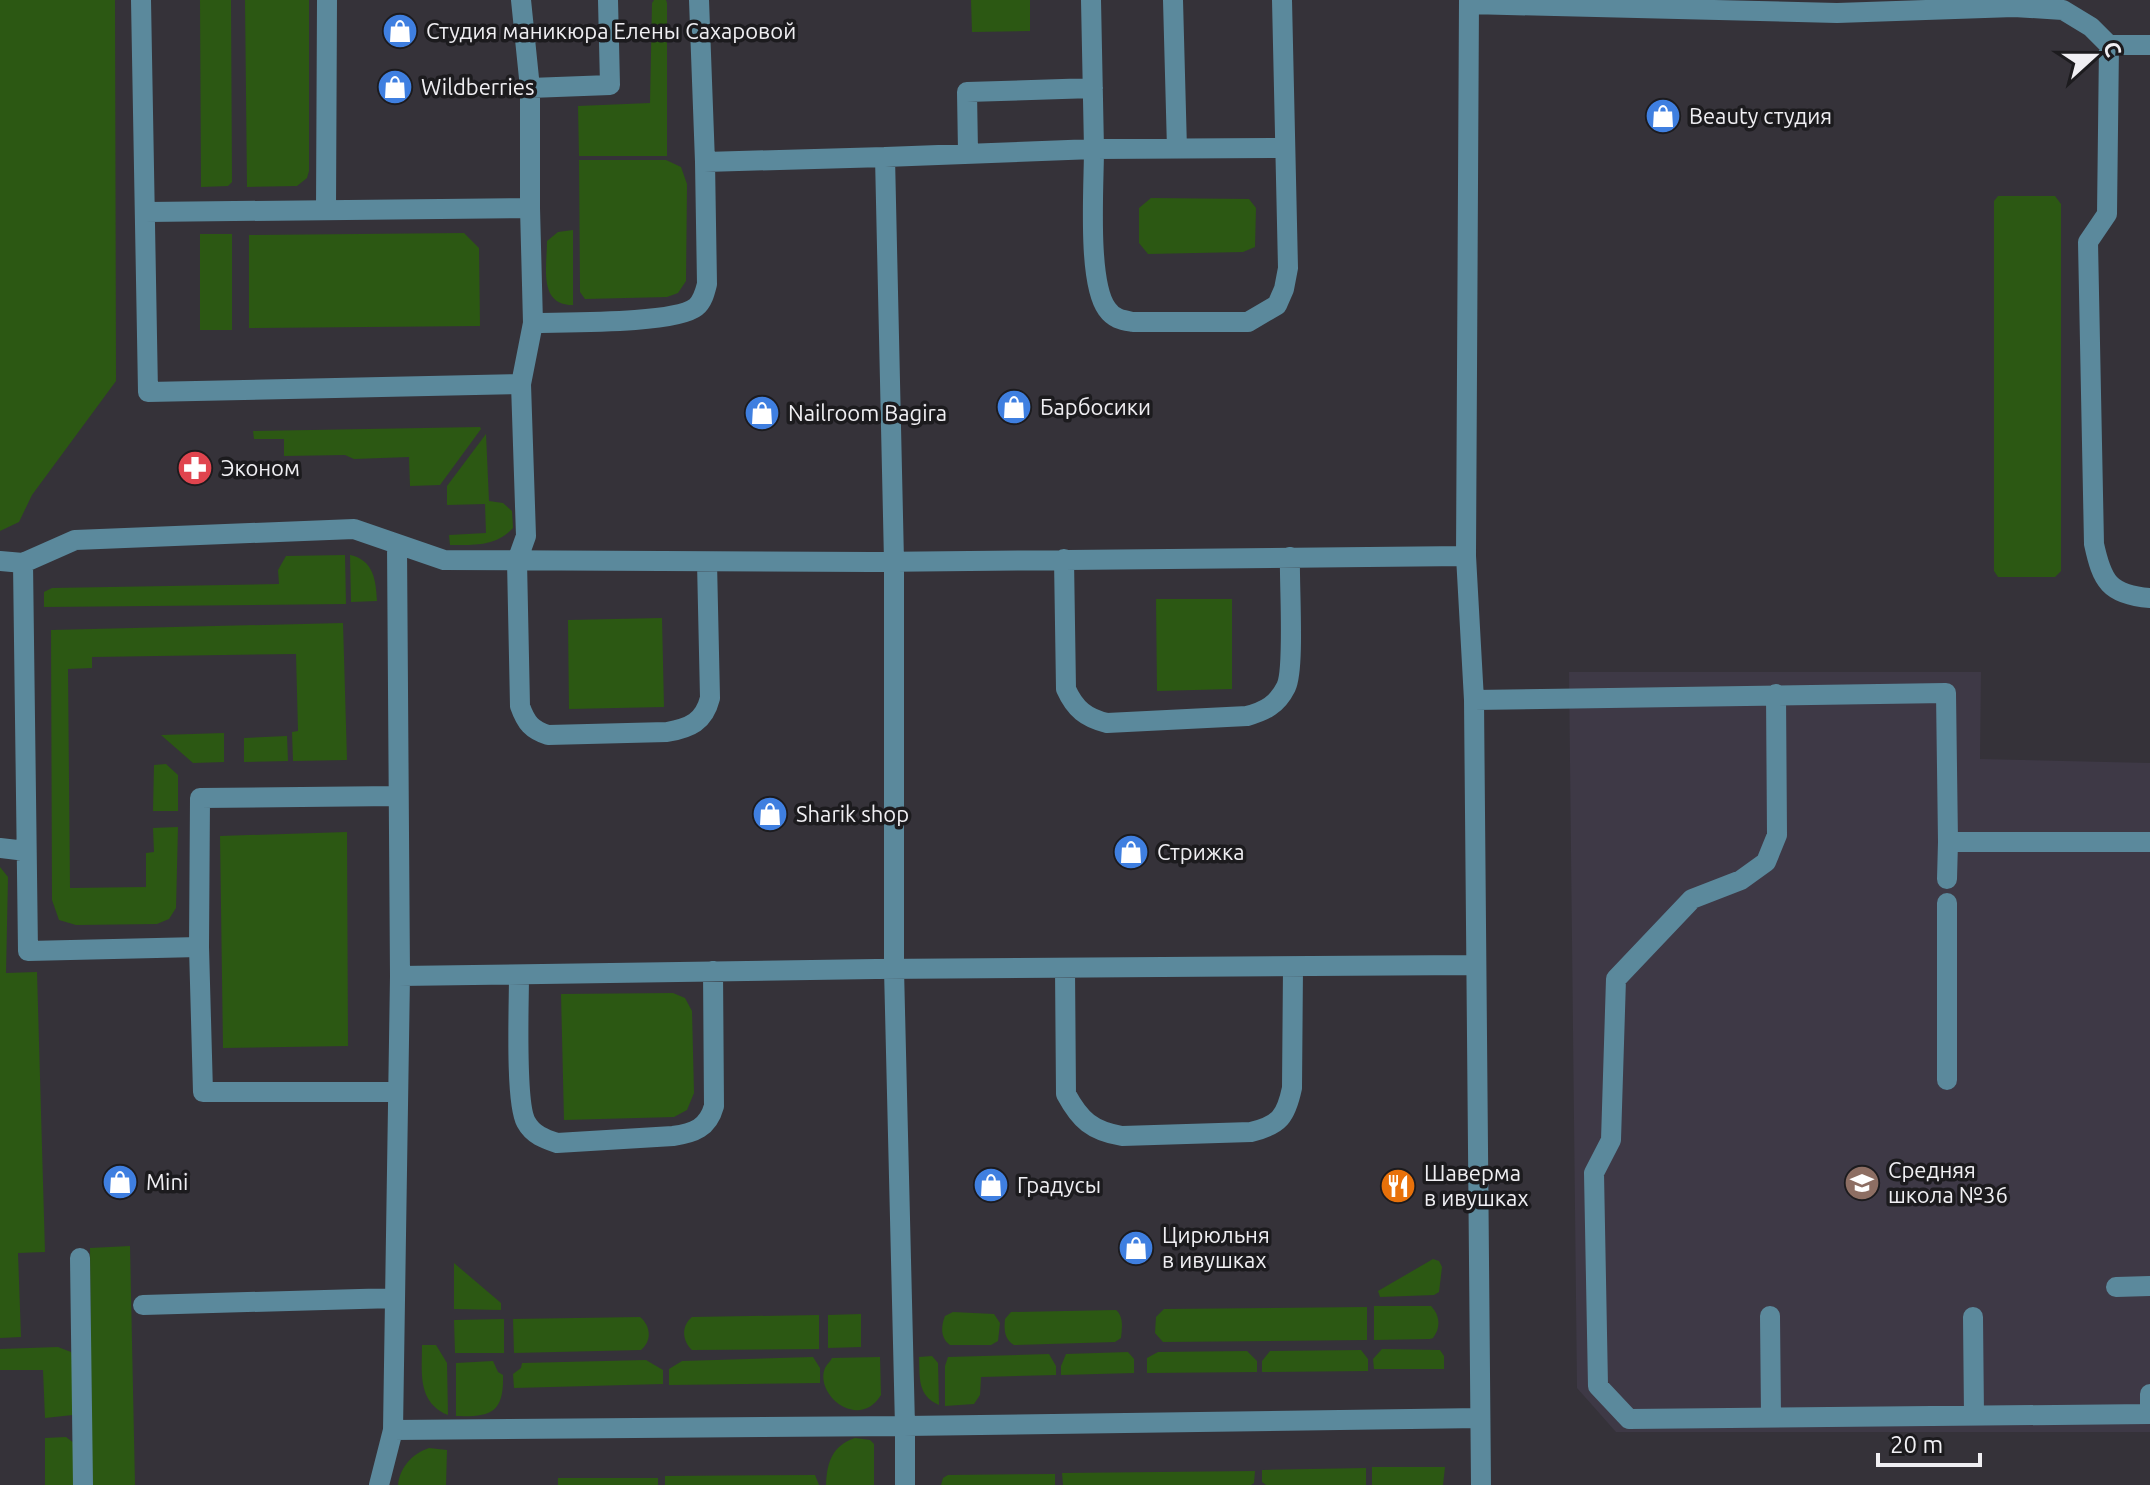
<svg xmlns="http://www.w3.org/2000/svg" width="2150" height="1485" viewBox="0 0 2150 1485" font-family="Ubuntu,sans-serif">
  <rect width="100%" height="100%" fill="#353239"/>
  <path fill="#3e3946" d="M1569,672H1981L1980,759L2150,763V1432H1616L1577,1388Z"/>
  <path fill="#2c5813" d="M0,0H115L116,381L32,495L19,522L0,531Z
    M200,0H231L232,182L228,186L201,187Z
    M245,0H309V171L307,178L297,186L247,187Z
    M654,0H666L667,3V156H579L578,106L650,103L652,3Z
    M971,0H1030V31L972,32Z
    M579,160H666L681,167L687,184L686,281L678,293L667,297L585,299L580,292Z
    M1998,196H2055L2061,204V571L2055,577H1998L1994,571V201Z
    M1151,198L1249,199L1256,208L1255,247L1243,252L1148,254L1139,243V208Z
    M573,230V305C538,305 547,267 547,241L558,232Z
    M464,233L479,248L480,326L249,328V235Z
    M200,234H232V330H200Z
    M480,427L481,429L440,485L410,486L409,457L354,459L345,455L284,456V439H254L253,431Z
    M486,434L489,501L503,503L512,511L513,528C496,547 473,545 450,545L449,535L486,533L485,504L447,505V486Z
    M345,555L346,604L44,607V592L52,588L279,584L278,570L286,556Z
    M350,555C374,560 376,581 377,601L351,602Z
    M1156,599H1232V689L1157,691Z
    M662,618L664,707L569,709L568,620Z
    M343,623L347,760L293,761L292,732L298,731L296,654L92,657V668L68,669L70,888L146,887V853L154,852L153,828L178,827L176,908L169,919L157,924L76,925L59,920L52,900L51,630Z
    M224,733V762L193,763L161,735Z
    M287,736L288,761L244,762V738Z
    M166,764L178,775V811H153L154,765Z
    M347,832L348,1046L223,1048L220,836Z
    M0,867L8,877L6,973L37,972L45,1252L18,1253L21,1337L0,1338Z
    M673,993L685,998L692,1011L694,1093L687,1110L674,1117L564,1120L561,994Z
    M130,1246L135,1485H92L90,1248Z
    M1433,1259L1439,1261L1442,1267L1439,1292L1434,1295L1380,1297L1378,1291Z
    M454,1263L501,1303V1310L454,1309Z
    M1374,1306H1431C1440,1315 1441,1328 1433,1338L1430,1339L1374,1340Z
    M1367,1307V1340L1163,1342L1155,1333L1156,1317L1164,1309Z
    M1116,1310C1124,1317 1122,1328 1121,1338L1115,1342L1014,1345C1004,1339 1004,1329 1005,1319L1011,1312Z
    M953,1312L994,1314L1000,1323L998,1341L991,1345H950C940,1338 941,1326 945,1316Z
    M861,1314V1347L828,1348V1315Z
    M819,1315V1349L692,1350C682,1341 681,1326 692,1317Z
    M640,1317C651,1326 652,1341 641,1350L514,1353L513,1319Z
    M504,1319V1353H455L454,1320Z
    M422,1345H436L447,1363L448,1415C417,1402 422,1373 422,1345Z
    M58,1347L71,1352L76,1366L73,1415L45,1418L43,1370H0V1349Z
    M1382,1349L1440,1350L1444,1356V1369H1374L1373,1359Z
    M1361,1350L1368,1359V1371L1262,1372V1361L1270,1351Z
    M1247,1351L1257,1361V1372L1147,1373V1358L1158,1352Z
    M1128,1352L1134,1359V1373L1061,1375V1366L1066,1354Z
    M1049,1354L1056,1366V1375L981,1377L980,1395L974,1404L945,1406V1366L948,1357Z
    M932,1356L938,1363L939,1405C917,1395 920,1378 919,1357Z
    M813,1357L820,1368V1383L669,1385V1369L682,1361Z
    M880,1357L881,1395C859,1431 814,1395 825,1368C827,1364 830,1362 832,1358Z
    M646,1360L663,1370V1384L514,1388L513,1374L521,1368L522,1363Z
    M493,1361L498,1372L503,1375C504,1413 491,1417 456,1416V1363Z
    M66,1437L74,1443L77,1485H45V1438Z
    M855,1438L870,1440L874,1444V1485H826C827,1462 832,1446 855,1438Z
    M429,1448L447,1450L446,1485H398C400,1467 412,1454 429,1448Z
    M1372,1467H1445L1443,1485H1372Z
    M1366,1468V1485H1266L1262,1482V1470Z
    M1255,1471L1254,1483L1251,1485H1063L1062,1473Z
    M1055,1474V1485H941L943,1478L948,1475Z
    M815,1475L819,1485H665V1476Z
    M558,1478H658V1485H558Z"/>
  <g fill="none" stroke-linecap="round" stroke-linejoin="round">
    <path stroke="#5b899c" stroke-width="20" d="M141,0L148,392L521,384
      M699,0L705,162
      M1091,0L1094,149L1285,148
      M1173,0L1177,149
      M1469,0L1466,556L1474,700L1481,1485
      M1469,4L1837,13L2014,7L2063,10L2091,27L2109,45H2150
      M2109,45L2107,214L2088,242L2094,544C2102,581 2109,595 2150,598
      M530,88L610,85L608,0
      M968,152L967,92L1093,88
      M530,208L533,323
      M326,209L327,0
      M147,212L530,208V88L521,0
      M1064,559L1066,689C1075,709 1086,718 1107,723L1247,716C1265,711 1277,705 1286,687C1295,669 1289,583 1290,557
      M0,561L23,563L75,540L354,529L444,560L872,562L1466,556
      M707,562L710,698C704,722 690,728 667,732L548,735C532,730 526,723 520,706L517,561L526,536L521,384L533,323C565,322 675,324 696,307C703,301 705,292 707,284L705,162L885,157
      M23,563L28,951L199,947
      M1776,694L1777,835L1766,862L1741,880L1692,899L1616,979L1611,1140L1594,1173L1598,1386L1629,1419L2150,1414V1394
      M1474,700L1946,693L1948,842H2150
      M397,796L200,798L199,947L203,1092H398
      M0,848L26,851
      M1947,879L1948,842
      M1947,903V1080
      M1065,969L1066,1094C1080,1120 1092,1131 1122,1136L1251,1132C1280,1125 1286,1116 1292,1088L1293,968
      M400,976L876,969L1475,965
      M519,976C519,1004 515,1102 526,1122C533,1135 545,1139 557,1143L673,1136C694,1133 708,1128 714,1106L713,971
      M80,1258L83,1485
      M2116,1287L2150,1286
      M143,1305L395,1298
      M1770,1316L1771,1416
      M1973,1317L1974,1416
      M393,1430L905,1426L894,969V561L885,157L1094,149C1094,185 1087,282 1107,309C1114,319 1122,320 1133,322H1248L1277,305L1284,289L1288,268L1282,0
      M379,1485L393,1430L400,976L397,545
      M905,1485V1426L1480,1418"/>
  </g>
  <defs>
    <symbol id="shop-disc" viewBox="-11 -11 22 22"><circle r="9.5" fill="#3f7fe0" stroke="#1c1b1e"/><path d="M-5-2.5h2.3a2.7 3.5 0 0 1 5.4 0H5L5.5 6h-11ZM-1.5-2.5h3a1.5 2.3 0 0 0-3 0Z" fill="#fff"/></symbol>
    <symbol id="pharmacy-disc" viewBox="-11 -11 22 22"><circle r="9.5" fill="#e0444e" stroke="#1c1b1e"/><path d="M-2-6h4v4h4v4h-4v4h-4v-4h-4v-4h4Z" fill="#fff"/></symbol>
    <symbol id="school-disc" viewBox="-11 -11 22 22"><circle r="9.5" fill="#8d6e63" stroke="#1c1b1e"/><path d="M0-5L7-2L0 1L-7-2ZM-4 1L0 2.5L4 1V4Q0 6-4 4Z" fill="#fff"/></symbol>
    <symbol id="restaurant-disc" viewBox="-11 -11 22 22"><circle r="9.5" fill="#e8710a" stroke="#1c1b1e"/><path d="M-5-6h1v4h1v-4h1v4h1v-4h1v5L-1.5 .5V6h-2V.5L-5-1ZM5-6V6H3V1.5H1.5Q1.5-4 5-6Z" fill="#fff"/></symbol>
  </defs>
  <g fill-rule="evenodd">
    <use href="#shop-disc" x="380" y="11" width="40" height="40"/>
    <use href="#shop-disc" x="375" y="67" width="40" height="40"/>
    <use href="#shop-disc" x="1643" y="96" width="40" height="40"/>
    <use href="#shop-disc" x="994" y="387" width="40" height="40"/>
    <use href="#shop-disc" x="742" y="393" width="40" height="40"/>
    <use href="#pharmacy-disc" x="175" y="448" width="40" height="40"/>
    <use href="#shop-disc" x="750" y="794" width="40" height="40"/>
    <use href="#shop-disc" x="1111" y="832" width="40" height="40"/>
    <use href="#shop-disc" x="100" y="1162" width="40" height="40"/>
    <use href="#school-disc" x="1842" y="1163" width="40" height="40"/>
    <use href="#shop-disc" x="971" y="1165" width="40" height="40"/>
    <use href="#restaurant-disc" x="1378" y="1166" width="40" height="40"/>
    <use href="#shop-disc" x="1116" y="1228" width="40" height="40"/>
  </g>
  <g text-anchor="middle" stroke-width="7" stroke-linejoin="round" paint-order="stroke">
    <g font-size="22" fill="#f0eff3" stroke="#1c1b1e" text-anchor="start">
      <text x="426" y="39">Студия маникюра Елены Сахаровой</text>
      <text x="421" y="95">Wildberries</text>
      <text x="1689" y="124">Beauty студия</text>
      <text x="1040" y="415">Барбосики</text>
      <text x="788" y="421">Nailroom Bagira</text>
      <text x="221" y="476">Эконом</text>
      <text x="796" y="822">Sharik shop</text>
      <text x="1157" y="860">Стрижка</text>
      <text x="1888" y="1178">Средняя<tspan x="1888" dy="25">школа №36</tspan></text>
      <text x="1424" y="1181">Шаверма<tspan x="1424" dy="25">в ивушках</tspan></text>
      <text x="146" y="1190">Mini</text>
      <text x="1017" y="1193">Градусы</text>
      <text x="1162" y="1243">Цирюльня<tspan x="1162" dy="25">в ивушках</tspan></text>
    </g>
  </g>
  <g transform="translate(2094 56) rotate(69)" stroke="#1c1b1e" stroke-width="6" paint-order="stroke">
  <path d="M0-6L14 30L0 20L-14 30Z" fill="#f0eff3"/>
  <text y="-12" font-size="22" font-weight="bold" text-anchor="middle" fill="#f0eff3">С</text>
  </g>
  <path d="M1878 1453v12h102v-12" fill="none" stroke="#f0eff3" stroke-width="4"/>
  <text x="1890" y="1453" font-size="24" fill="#f0eff3" stroke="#1c1b1e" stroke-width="6" paint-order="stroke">20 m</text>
</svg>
